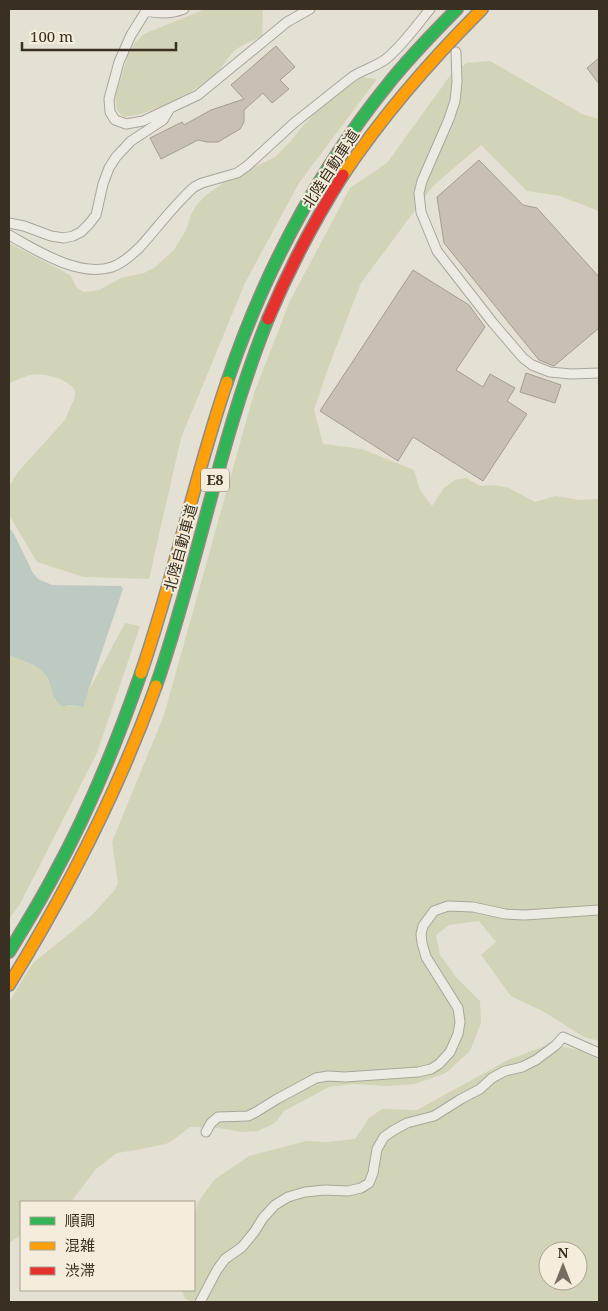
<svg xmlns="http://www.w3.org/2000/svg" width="608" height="1311" viewBox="0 0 608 1311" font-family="'Noto Serif','Noto Sans JP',serif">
  <rect width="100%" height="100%" fill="#e4e0d3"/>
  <path fill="#d2d4b7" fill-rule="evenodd" d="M205,9H263L262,36C255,40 246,43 238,48C229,54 224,66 216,74C198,91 148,116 123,117L117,110L115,96L128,56L134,44L144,34Z
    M490,61L582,114L599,119V211L560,196L527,191L481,145L433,186L361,283L327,371L314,410L323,444L362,449L414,470L420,490L432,506L444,488L455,480L466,478L480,486L495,485L509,488L535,502L556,496L580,500L599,499V1041L584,1037L546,1013L511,996L481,955L496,942L479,921L449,925L436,935L440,955L456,977L480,1001L481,1023L470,1051L446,1073L415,1084L387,1086L353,1084L329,1087L284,1111L275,1123L258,1131L242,1132L219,1128L190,1127L169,1143L142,1149L117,1153L96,1169L71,1202H21V1235L9,1243V1002L33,963L91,916L115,890L118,883L112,842L164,715L254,393L290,301L350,188L387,163L452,73L467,63Z
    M362,77L377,79L299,183L245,283L181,438L149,579L84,577L37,562L9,515V487L17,473L65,420L75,397V390C65,378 46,373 31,375C24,376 16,381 9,383V244L13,245L70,275L77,288L84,292L99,290L121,278L144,273L154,268L174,250L186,230L191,215L195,207L205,196L226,181L275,157L291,141L301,128L321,106Z
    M125,623L140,626L97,753L20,904L9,919V655C22,661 39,664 47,677C51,684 53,693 55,700L71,706L82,707L87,694Z
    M550,1044L579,1050L599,1060V1302H192L185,1299L182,1290H194V1216L198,1202L214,1180L249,1156L306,1141L326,1142L355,1139L369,1118L382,1109L417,1110L508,1060ZM548,1251H578V1281H548Z"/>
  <path fill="#bccac2" d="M9,527L15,536L33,573L38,579L52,585L121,586L123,589L83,707L69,705H67L64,707C51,701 53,688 47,677C39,664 22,661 9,655Z"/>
  <path fill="#c8c0b4" stroke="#a59c92" d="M276,46L295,67L280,80L289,89L272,103L263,93L244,110V122L240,129L218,142H207L198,140L161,159L150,138L182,122L184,125L211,110L244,99L231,85Z
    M599,58V84L587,68Z
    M479,160L523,205L537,208L599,277V328L554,366L539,360L444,243L437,197Z
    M413,270L469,305L485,327L456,370L483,387L490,374L515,388L507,401L527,414L483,481L413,437L398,461L320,411L363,346Z
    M526,373L561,385L555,403L520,392Z"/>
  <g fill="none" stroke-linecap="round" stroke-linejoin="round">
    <defs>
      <path id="street" d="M145,9L146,11C159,14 171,14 184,9
        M146,11L131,35L119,62L109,99L110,112L115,120L126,124L143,121L198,95L287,22L310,9
        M456,52L457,82L455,101L449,119L422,181L419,193L421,212L437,251L493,323L523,358L532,365L550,372L571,374L599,373
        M9,223L24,226L51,236L64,238L73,236L81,232L89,224L96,215L103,184L109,168L116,157L131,141L163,120L169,110
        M9,235C36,250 79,278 112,267C123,263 132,255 140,247C158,227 174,205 194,187L202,183L237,173L247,166L294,123L352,77C362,70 375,67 386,59C402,46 417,25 430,9
        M206,1132L211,1123L218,1117L248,1116L256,1112L277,1099L316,1078L328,1076L345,1077L418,1072L431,1069L439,1064L450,1052L458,1034L460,1022L458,1008L426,957L422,943L421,934L423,926L434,911L448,906L473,907L505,914L525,915L599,910
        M200,1302L217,1270L225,1259L242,1247L255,1231L263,1218L275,1205L288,1197L305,1192L325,1190L348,1191L361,1188L369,1183L373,1173L377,1149L384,1137L394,1130L407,1123L434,1116L461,1099L480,1089L492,1078L505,1071L522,1067L536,1060L556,1045L563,1037L599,1053"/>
      <path id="fast" d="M227,382C264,272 319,168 393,78C413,54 435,31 457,9
        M156,686C198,565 220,438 268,319
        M9,952C25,926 41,900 55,873C90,809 117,742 141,673"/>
      <path id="slow" d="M343,175C383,115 431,60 482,9
        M141,673C174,578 194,478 227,382
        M9,985C68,889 118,792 156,686"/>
      <path id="jam" d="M268,319C289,269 314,221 343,175"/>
    </defs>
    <use href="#street" stroke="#aaa59b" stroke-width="11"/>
    <use href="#fast" stroke="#908b82" stroke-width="14"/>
    <use href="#slow" stroke="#908b82" stroke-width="14"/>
    <use href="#jam" stroke="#908b82" stroke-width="14"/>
    <use href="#street" stroke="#edeae3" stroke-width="9"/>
    <use href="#fast" stroke="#30b455" stroke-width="11"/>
    <use href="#slow" stroke="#ff9f0a" stroke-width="11"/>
    <use href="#jam" stroke="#e5322d" stroke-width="11"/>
  </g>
  <g text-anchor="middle" stroke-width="4" stroke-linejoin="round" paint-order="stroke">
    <rect fill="#f4eddb" stroke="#72685a" stroke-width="1" x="201" y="468.5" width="28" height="23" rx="4"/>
    <g font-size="14" font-weight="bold" fill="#3a2f23">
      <text x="215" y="485">E8</text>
    </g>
    <g font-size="15" fill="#3a2f23" stroke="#f4eddb">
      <text transform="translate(331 169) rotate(-57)" y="5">北陸自動車道</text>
      <text transform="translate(181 548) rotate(-75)" y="5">北陸自動車道</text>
    </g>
  </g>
  <rect width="608" height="1311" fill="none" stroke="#3a2f23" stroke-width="20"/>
  <rect x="20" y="1201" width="175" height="90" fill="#f4eddb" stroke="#aaa191"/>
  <rect x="30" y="1217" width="25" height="8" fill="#30b455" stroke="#aaa191"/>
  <text x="65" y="1226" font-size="15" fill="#3a2f23">順調</text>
  <rect x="30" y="1242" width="25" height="8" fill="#ff9f0a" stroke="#aaa191"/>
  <text x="65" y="1251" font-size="15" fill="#3a2f23">混雑</text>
  <rect x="30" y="1267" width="25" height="8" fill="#e5322d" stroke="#aaa191"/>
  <text x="65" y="1276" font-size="15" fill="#3a2f23">渋滞</text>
  <g transform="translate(563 1266)"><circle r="24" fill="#f4eddb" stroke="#aaa191"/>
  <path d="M0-4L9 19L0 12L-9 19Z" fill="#766d61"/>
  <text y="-8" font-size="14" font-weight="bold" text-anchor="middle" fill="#3a2f23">N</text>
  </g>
  <path d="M22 42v8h154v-8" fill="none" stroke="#3a2f23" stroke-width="2.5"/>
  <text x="30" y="42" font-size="15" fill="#3a2f23" stroke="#f4eddb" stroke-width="4" paint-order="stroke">100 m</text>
</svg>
